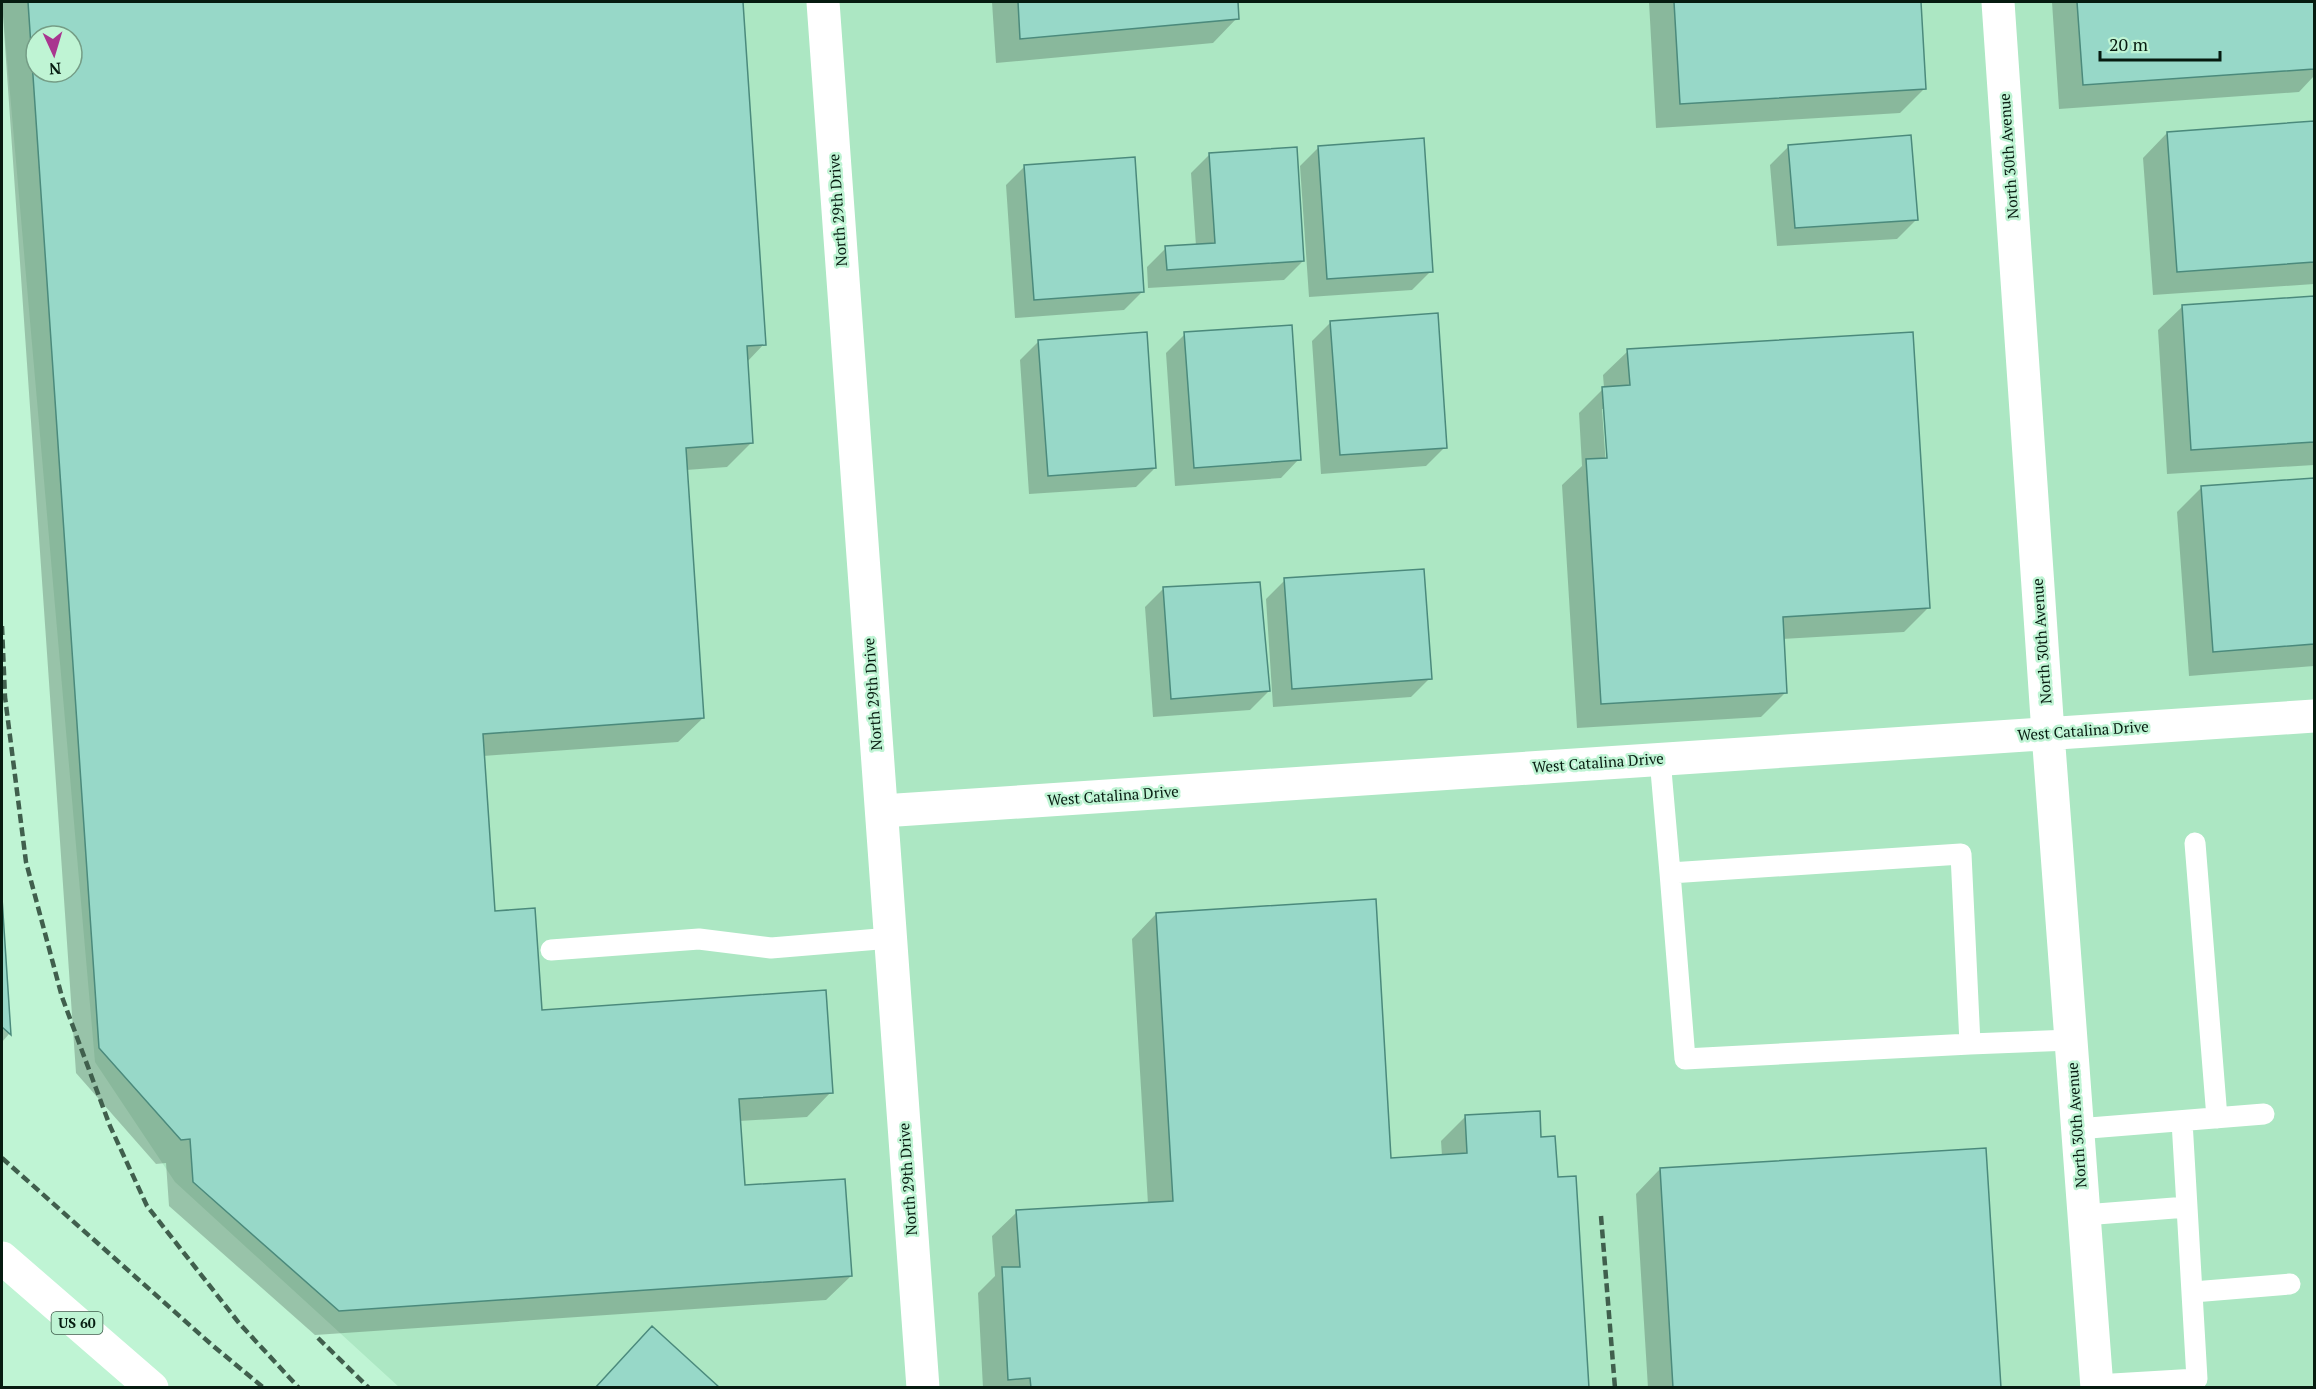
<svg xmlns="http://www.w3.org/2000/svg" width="2316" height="1389" viewBox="0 0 2316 1389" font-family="'PT Serif',serif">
  <rect width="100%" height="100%" fill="#bff4d4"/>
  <path fill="#ace7c3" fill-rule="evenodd" d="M2,2H2314V1387H399L175,1182L95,1062ZM36,36H72V72H36Z"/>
  <path fill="#0003" fill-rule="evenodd" d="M2,2H741L764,344L746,363L752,442L727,467L686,470L703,718L678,742L483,756L493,912L540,1012L831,1092L807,1117L739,1121L743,1187L851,1276L826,1300L315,1335L169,1206L166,1163L156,1164L76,1073ZM36,36H72V72H36Z
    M992,2H1236L1237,18L1213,43L996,63Z
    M1649,2H1919L1924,89L1900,113L1656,128Z
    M2052,2H2314V76L2299,92L2059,109Z
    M2314,123V284L2153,295L2143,158L2167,133Z
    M1789,146L1916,220L1897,239L1777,246L1770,165Z
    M1319,147L1431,271L1412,290L1309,297L1300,166Z
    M1210,154L1303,261L1284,280L1148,288L1147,267L1166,248L1196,246L1191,173Z
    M1025,166L1143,291L1124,310L1015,318L1006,185Z
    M2314,298V465L2167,474L2158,330L2183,306Z
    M1331,322L1445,447L1426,466L1321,474L1312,341Z
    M1185,334L1299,459L1281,478L1175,486L1166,353Z
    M1039,341L1155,468L1136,487L1029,494L1020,360Z
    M1628,351L1929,607L1904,632L1782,639L1786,692L1761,717L1577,728L1562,485L1582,466L1579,413L1604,388L1603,375ZM1602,409H1605L1609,465L1606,466Z
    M2314,479V666L2189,676L2177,512L2201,488Z
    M1285,580L1430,678L1411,697L1273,707L1266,599Z
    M1164,588L1269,691L1250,710L1153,717L1145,607Z
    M1156,914L1390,1160L1442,1156L1441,1141L1465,1117L1539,1138L1557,1179L1587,1388H983L978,1293L995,1276L992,1236L1017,1212L1148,1204L1132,939Z
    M2,920L9,1034L2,1042Z
    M1660,1169L1999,1388H1648L1636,1194Z
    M652,1328L718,1388H595Z"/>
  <path fill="#97d8c8" stroke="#4b8a7c" stroke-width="1.5" fill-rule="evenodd" d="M28,2H743L766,345L747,346L753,443L686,448L704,718L483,734L495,911L535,908L542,1010L826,990L833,1093L739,1099L745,1185L845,1179L852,1276L339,1311L193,1182L190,1139L181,1140L99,1048ZM36,36H72V72H36Z
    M1018,2H1238L1239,19L1020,39Z
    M1674,2H1921L1926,89L1680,104Z
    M2077,2H2314V69L2083,85Z
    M2314,121V262L2177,272L2167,132Z
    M1911,135L1918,220L1795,228L1788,145Z
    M1424,138L1433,272L1327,279L1318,146Z
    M1297,147L1304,261L1167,270L1165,246L1215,243L1209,153Z
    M1135,157L1144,292L1034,300L1024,165Z
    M2314,296V442L2191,450L2182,305Z
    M1438,313L1447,448L1340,455L1330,321Z
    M1292,325L1301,460L1194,468L1184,332Z
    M1147,332L1156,468L1048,476L1038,340Z
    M1913,332L1930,608L1783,617L1787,693L1601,704L1586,459L1607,458L1602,387L1630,385L1627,349Z
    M2314,478V644L2213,652L2201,486Z
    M1424,569L1432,679L1292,689L1284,578Z
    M1260,582L1270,691L1171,699L1163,587Z
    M2,898L11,1035L2,1027Z
    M1376,899L1391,1158L1467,1153L1465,1115L1540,1111L1541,1137L1555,1136L1558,1177L1576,1176L1589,1388H1031L1030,1378L1008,1380L1002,1267H1020L1016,1210L1173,1201L1156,913Z
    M1986,1148L2001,1388H1673L1660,1168Z
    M652,1326L720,1388H595Z"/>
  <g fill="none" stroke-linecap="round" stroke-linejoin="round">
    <path stroke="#fff" stroke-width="21" d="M1660,759L1670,873L1961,854L1970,1044L2071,1040
      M2195,843L2217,1118
      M1670,873L1685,1059L1970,1044
      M551,950L699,939L771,948L891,938
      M2077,1129L2264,1114
      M2084,1215L2187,1207
      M2193,1292L2290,1284
      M2096,1385L2197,1379L2182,1121"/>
    <path stroke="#fff" stroke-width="33" d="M823,2L923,1388
      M1998,2L2048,733L2097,1388
      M882,811L2314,716"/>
    <path stroke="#fff" stroke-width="33" d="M2,1258L152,1388"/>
    <path stroke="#405f4d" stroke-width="4.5" stroke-dasharray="9 4.5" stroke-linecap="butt" d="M2,626L5,697L26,862L62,997L110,1126L147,1206L239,1323L299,1388
      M2,1158L212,1345L264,1388
      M1601,1216L1615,1388
      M318,1338L369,1388"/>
  </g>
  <g text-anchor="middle" stroke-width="5" stroke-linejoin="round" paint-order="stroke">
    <rect fill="#bff4d4" stroke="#3e5c4b" stroke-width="1.5" x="51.5" y="1312" width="51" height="22" rx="4.5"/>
    <g font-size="14" font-weight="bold" fill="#061b10">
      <text x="77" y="1328">US 60</text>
    </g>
    <g font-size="15" fill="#061b10" stroke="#bff4d4">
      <text transform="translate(2009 156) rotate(-94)" y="5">North 30th Avenue</text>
      <text transform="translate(838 210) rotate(-94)" y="5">North 29th Drive</text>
      <text transform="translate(2042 641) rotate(-94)" y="5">North 30th Avenue</text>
      <text transform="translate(873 694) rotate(-94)" y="5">North 29th Drive</text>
      <text transform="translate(2083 731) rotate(-4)" y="5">West Catalina Drive</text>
      <text transform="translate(1598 763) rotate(-4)" y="5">West Catalina Drive</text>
      <text transform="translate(1113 796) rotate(-4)" y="5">West Catalina Drive</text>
      <text transform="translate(2077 1125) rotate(-94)" y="5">North 30th Avenue</text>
      <text transform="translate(908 1179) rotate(-94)" y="5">North 29th Drive</text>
    </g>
  </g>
  <rect width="2316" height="1389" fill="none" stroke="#061b10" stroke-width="6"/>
  <g transform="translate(54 54) rotate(176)"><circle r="28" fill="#bff4d4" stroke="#759d86" stroke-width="1.5"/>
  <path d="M0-4.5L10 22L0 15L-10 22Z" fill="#a9358f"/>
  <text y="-9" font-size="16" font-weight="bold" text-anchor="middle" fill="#061b10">N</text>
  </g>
  <path d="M2100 51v9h120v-9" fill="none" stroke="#061b10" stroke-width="3"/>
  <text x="2109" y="51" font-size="18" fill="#061b10" stroke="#bff4d4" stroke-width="4.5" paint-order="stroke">20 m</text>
</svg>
